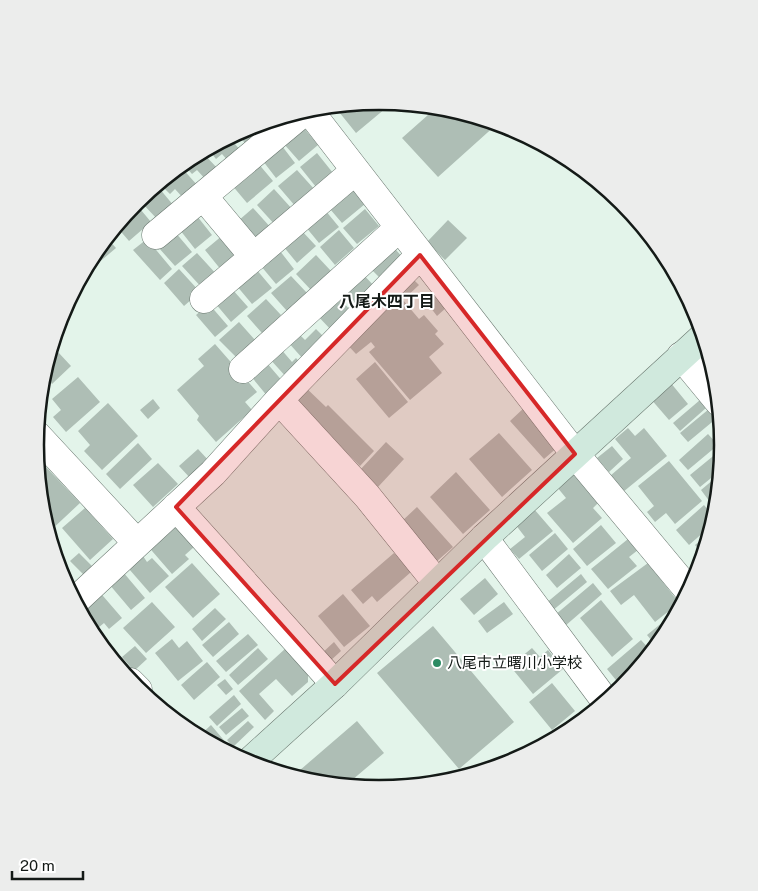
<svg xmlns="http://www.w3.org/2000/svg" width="758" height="891" viewBox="0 0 758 891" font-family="'Public Sans','Noto Sans JP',sans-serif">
  <rect width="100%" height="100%" fill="#e3f4ea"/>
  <path fill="#aebeb5" d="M379,102L392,103L356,133L335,107L337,106Z
    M437,107L446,108L497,124L438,177L402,138Z
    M256,125L263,132L247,146L237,133Z
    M303,127L318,145L299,161L284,144Z
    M229,137L241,151L229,162L222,154L216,159L208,149Z
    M282,146L295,163L276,178L263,161Z
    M202,152L219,170L207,181L197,170L192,174L184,165L195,156Z
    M317,153L333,173L316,187L300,167Z
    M257,162L273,181L247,203L231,184Z
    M181,167L198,186L184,199L175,189L170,194L161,185Z
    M297,170L315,190L296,207L278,186Z
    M159,188L174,206L158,220L142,203Z
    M274,189L293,210L276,226L257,205Z
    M353,190L365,204L342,223L330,209Z
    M136,204L151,222L129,241L116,226Z
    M253,208L272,229L257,242L238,221Z
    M365,209L379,226L357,244L343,228Z
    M325,210L339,227L319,243L305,226Z
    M197,216L212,235L195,249L180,230Z
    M448,220L467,238L445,260L427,242Z
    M301,230L316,246L297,263L283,246Z
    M339,230L354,248L335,265L320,247Z
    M175,232L192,252L175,266L158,247Z
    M223,235L236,251L235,261L222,271L205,250Z
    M107,238L116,248L97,264L91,258Z
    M147,239L172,269L160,280L133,250Z
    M390,243L404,259L381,279L367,265Z
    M280,251L294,269L276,284L261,266Z
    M197,253L219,277L204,290L182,266Z
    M316,255L331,271L311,290L296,274Z
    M89,262L93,267L81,278V277Z
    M179,269L200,292L184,306L164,283Z
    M256,269L272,288L252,304L236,285Z
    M359,270L376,288L358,305L344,291Z
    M291,276L307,293L287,311L271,293Z
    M414,280L419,285L403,300L419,319L424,315L438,331L435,334L444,344L429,357L442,373L410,400L369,352L375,347L371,342L356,354L343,340Z
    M232,289L248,307L231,322L215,303Z
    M436,295L447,307L437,316L427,303Z
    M266,299L281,315L262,333L247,316Z
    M329,300L334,306L341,300L353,313L333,332L315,313Z
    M209,304L228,326L215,337L196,315Z
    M239,322L255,340L236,357L219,340Z
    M316,329L326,339L304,360L287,341L297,332L305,340Z
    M215,344L257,392L245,402L252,410L216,442L197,420L199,416L177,390L204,366L198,359Z
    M280,348L292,362L296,358L303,366L288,379L269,358Z
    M58,352L71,366L52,384L43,374L47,362Z
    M708,352L710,358L712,365L704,355Z
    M266,362L284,383L268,397L250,375Z
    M375,362L408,402L389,418L356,379Z
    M78,377L100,402L66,432L53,417L61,410L52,399Z
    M41,382L47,388L40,394Z
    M670,382L688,404L669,420L650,398Z
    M302,384L326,407L328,405L374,451L360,466L290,396Z
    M153,399L160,408L148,419L140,410Z
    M700,400L706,408L680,431L673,423Z
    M108,403L138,436L102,470L84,451L90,445L78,431Z
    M525,407L559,446L544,459L510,421Z
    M709,409L717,418L688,442L680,433Z
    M628,428L635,436L644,428L667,456L623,492L610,476L631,458L615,439Z
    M499,433L532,470L502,497L469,459Z
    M708,434L718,445L688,470L679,460Z
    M386,442L404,459L378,487L360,470Z
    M138,443L152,459L120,489L106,474Z
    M612,446L623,459L609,472L597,458Z
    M723,448L721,470L700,487L690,475Z
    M198,449L210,462L191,479L179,466Z
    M669,461L702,501L675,524L666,513L655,522L647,512L654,506L638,486Z
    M158,463L178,484L153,507L133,485Z
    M46,467L80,503L48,533L41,512L38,475Z
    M456,472L490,510L463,534L430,497Z
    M574,473L599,502L593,508L602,518L573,543L547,513L566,498L557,487Z
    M720,474L718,495L710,502L701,490Z
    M704,505L715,518L713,524L689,545L676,530Z
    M417,507L453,547L436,562L401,522Z
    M85,508L113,539L90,560L62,528Z
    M534,509L553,531L519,559L510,549L525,537L515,524Z
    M172,521L194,547L185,555L189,559L172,574L146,544Z
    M601,525L616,543L587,566L573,549Z
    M711,532L703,555L695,545Z
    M555,533L568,549L542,571L529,555Z
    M628,539L638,550L629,557L637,566L608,589L591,569Z
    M79,553L93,567L85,576L70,561Z
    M394,553L411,572L377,602L372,596L363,604L351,590Z
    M54,554L69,570L61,578V577Z
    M569,554L581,568L557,588L546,575Z
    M143,556L147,562L152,558L169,576L150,593L129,569Z
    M192,563L220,594L193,618L165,587Z
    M648,563L679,603L655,622L634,595L621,605L610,591Z
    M123,572L145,598L131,610L109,584Z
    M581,574L587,582L552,611L545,604Z
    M485,578L498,594L474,615L460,599Z
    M593,583L602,594L565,626L555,615Z
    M97,589L122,618L109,629L104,623L98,628L79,605Z
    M343,594L370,626L344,647L318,616Z
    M601,600L633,639L612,657L580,618Z
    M152,602L175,627L146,653L123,628Z
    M504,602L513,614L487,633L478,621Z
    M215,608L226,619L202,641L192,629Z
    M680,608L665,637L657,647L647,635Z
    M229,622L239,634L213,657L202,645Z
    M433,626L514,722L459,769L377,673Z
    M248,634L258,645L226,672L216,661Z
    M172,639L179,648L187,641L203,661L178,681L155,653Z
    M641,640L652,652L638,670L620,685L607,669Z
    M334,642L341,651L329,662L321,654Z
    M135,646L147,659L134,671L122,657Z
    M258,648L268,659L238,685L229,675Z
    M286,648L308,674V682L292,696L276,679L259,694L274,711L265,720L239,691Z
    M532,648L540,657L548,650L563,669L533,694L510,666Z
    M207,662L220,677L194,700L181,685Z
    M225,679L233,689L226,695L217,685Z
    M552,683L575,711L552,730L529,702Z
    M234,695L241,704L217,726L209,717Z
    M593,703L598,709L570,732L554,740L551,735Z
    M242,708L249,716L226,735L219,727Z
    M248,721L254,727L233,747L227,740Z
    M357,721L384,753L345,786L312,783L292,777Z
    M211,725L233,751L230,754L198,737Z
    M504,759L508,764L492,769Z
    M438,774L446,783L425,785Z"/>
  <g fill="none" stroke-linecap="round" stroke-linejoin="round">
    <defs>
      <path id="street" d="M308,109L575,454L689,591
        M203,196L254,257
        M156,235L306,110
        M204,299L355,171
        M681,356L719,402
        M243,369L399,228
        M279,400L367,496L437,583
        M36,434L137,543
        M176,507L335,684
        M484,538L606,702
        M74,602L213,473L279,400L420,255
        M130,682L138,690"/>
      <path id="secondary" d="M248,763L335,684L484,538L704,336"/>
    </defs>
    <use href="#street" stroke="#68766e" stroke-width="29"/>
    <use href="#secondary" stroke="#68766e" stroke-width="29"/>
    <use href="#street" stroke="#fff" stroke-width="28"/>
    <use href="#secondary" stroke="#d0e9dd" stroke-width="28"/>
  </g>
  <path fill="#d62828" fill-opacity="0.2" stroke="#d62828" stroke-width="4" stroke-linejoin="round" d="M420,255L575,454L335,684L176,507Z"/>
  <circle fill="#2c8b63" stroke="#fff" stroke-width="2" cx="437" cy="663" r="5"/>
  <g text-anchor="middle" stroke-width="4" stroke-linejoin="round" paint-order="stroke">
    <g font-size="15" fill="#141a17" stroke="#fff" text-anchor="start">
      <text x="447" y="668">八尾市立曙川小学校</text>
    </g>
    <g font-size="16" font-weight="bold" fill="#141a17" stroke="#fff">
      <text x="387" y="307">八尾木四丁目</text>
    </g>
  </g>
  <path d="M0 0H758V891H0ZM44 445a335 335 0 1 1 670 0a335 335 0 1 1-670 0Z" fill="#ecedec" fill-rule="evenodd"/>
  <path fill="none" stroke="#141a17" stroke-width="2.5" d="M44 445a335 335 0 1 1 670 0a335 335 0 1 1-670 0Z"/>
  <path d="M12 871v8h71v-8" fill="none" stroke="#141a17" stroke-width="2.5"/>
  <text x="20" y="871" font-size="15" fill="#141a17" stroke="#ffffff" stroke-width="4" paint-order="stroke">20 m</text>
</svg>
